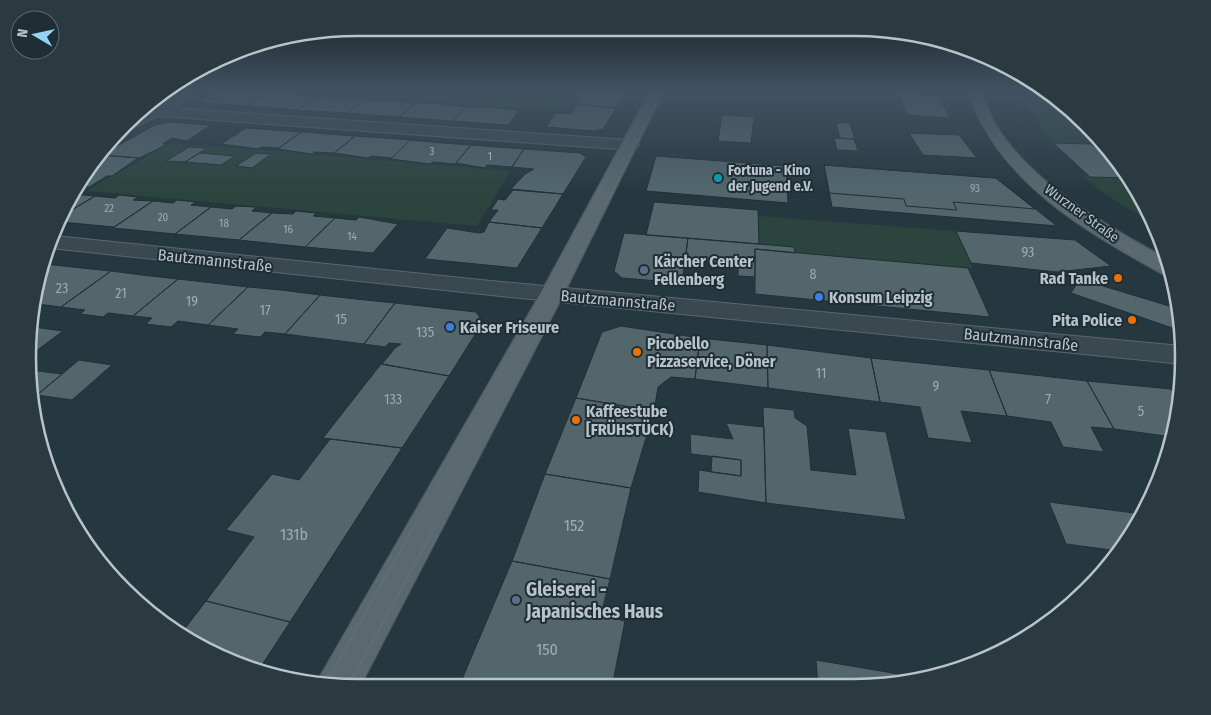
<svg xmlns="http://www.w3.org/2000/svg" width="1211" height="715" viewBox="0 0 1211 715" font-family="'Fira Sans Condensed',sans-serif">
  <rect width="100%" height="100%" fill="#26383f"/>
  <path fill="#2b443e" d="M302,93H580L566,111Z
    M1020,93H1049L1087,124L1128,174L1155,225L1103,193L1082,176H1089L1045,135Z
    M171,143L511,171L477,226L86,191Z
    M758,216L956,231L973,268L795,253L794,247L759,244Z"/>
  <path fill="#52666c" stroke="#213036" d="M215,93H270L247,106L204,103L202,100Z
    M270,93L318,96L297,110L247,106Z
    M581,93H625L616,108L577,104L582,98H577Z
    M898,93L938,96L950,118L907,115Z
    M317,97L348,98L365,100L347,113L297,110Z
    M365,100H383L415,103L399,117L347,113Z
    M415,103L448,104L446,105L466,107L452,121L399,117Z
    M577,104L616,108L603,129L595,131L546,127L556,113L571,114Z
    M466,107H495L494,108L520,110L508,125L452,121Z
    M722,115L754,117L751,143L718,141Z
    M170,122L211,125L187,141L172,138L163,144H168L139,158L101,155L155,125Z
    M836,123H850L855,139L840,138Z
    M246,128L301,132L279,148L261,147L258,149L221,144Z
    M301,132L355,136L334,153L315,152L312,154L278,149Z
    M909,133L959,135L977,158L923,155Z
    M355,136L383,138L410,140L392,158L371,156L368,158L334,153Z
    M834,138L854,139L858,151L837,150Z
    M410,140L442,143L471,145L455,164L433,162L430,164L391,159Z
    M1053,143L1091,144L1097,149H1107L1123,168H1119L1130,178L1090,177Z
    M471,145L496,147L524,149L512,167L487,165L485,168L456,163Z
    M189,147L207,148L185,162L166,161Z
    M524,149L580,153L586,157L563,194L511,189L525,174L534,169L512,167Z
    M200,153L235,156L221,165L185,162Z
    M256,153L271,154L252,168L236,166Z
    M101,155L138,158L112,176H107L89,187L78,186L83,174Z
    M656,156L786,166L788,203L646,191Z
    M824,165L996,178L1057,226L832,207Z
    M824,165L996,178L1035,209L953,202L957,210L906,206L904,199L829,193Z
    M513,190L563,194L542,228L489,222L498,210H491L498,199L505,200Z
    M84,195L95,196L65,214L73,196Z
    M119,195L138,197L133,200L153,201L114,227L61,222L65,214L95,196L115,198Z
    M177,200L196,202L191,205L211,207L175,234L113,228L153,201L173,203Z
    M654,202L758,210L759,244L646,235Z
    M236,206L256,207L252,211L272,213L239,240L175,234L211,207L232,209Z
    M296,211L316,213L313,216L335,218L305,247L239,240L272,213L293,214Z
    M359,217L398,224L373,253L305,247L335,218L356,220Z
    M489,222L542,228L517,268L425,259L447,228L479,233L484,232Z
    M956,231L1075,240L1111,266L1057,272L971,263Z
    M624,233L688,238L682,283L622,278L614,271Z
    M688,238L794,247L795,253L755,249V277L738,276V265L685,260Z
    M755,249L968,268L990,317L755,294Z
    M45,264L82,268L111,271L61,307L38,304L34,307L39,272Z
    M111,271L142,275L178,279L133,316L108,313L103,317L80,314L85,310L61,307Z
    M178,279L248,287L208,325L178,321L171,327L146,324L152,318L133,316Z
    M1080,279L1179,309L1181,331L1071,293Z
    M248,287L281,290L320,295L285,334L265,332L260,337L233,334L238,329L208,325Z
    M320,295L356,299L395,303L364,344L285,334Z
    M395,303L476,312L483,322L449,376L382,364L395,348L401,344L389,343L385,347L364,344Z
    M621,326L700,338L695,379L671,377L658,387L654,411L576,398L602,332Z
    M33,327L63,331L28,357L31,328Z
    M700,338L767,345L768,388L695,379Z
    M767,345L871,358L880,402L768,388Z
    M871,358L989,370L1007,416L961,411L972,443L928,438L920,407L880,402Z
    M79,360L112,365L72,400L37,395Z
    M381,364L449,376L402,448L323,438Z
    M30,370L62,374L37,395H34Z
    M989,370L1087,381L1114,429L1091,427L1104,452L1063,447L1051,422L1007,416Z
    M1087,381L1171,389L1179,401L1177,422L1173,437L1114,429Z
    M576,398L654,411L631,488L545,474Z
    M763,407L794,410L795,418L807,426L811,470L856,475L848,428L886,432L906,520L766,503Z
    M726,423L764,427L766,503L698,492L699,470L741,476V460L691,454L690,434L733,439Z
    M330,439L402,448L290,622L206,601L254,537L226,530L272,474L299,480Z
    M712,456L741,460V476L711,472Z
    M545,474L631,488L610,579L512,561Z
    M1049,502L1142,514L1128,541L1119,551L1066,544Z
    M512,561L610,579L601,615L625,621L612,687H468L463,677Z
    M206,601L290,622L258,671L180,635Z
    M816,660L922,678L875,687H818Z"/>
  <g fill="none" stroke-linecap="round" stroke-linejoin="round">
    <defs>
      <path id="minor" d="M179,93H197L173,108L630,140L636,141L639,145L636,149L630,150L157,116L137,126L127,127L142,111Z
        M55,236L491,281L1182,346L1183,364L491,295L50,248Z"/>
      <path id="major" d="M649,93H663L564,294L360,687H336L316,683L540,294Z
        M968,93H982C986,102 989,112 994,121C1028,182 1107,226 1166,258L1172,275L1162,274C1083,230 999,182 968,93Z"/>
    </defs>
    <use href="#minor" stroke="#58676d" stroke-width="2"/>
    <use href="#major" stroke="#47555b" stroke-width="2"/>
    <use href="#minor" fill="#3a494f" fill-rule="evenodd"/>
    <use href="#major" fill="#59696f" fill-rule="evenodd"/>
    <path stroke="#5d6e76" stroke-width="1" d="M971,93C975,102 977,113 982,122C1018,190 1106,238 1171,274
      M980,93L994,128L1012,150
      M413,529L546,293L652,93
      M433,529L559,295L662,93"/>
    <path stroke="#5d6e76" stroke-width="2" d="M325,685L413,528
      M348,687L434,528"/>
  </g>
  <linearGradient id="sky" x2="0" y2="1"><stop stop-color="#151f23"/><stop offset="0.48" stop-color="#415363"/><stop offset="1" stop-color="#415363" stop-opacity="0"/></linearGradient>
  <rect width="1211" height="193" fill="url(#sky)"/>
  <circle fill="#0f9aa8" stroke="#1f2e34" stroke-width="2" cx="718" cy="178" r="5"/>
  <g fill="#5c6f8a" stroke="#1f2e34" stroke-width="2">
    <circle cx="644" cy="270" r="5"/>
    <circle cx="516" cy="600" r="5"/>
  </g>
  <g fill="#e8710a" stroke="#1f2e34" stroke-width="2">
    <circle cx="1118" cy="278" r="5"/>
    <circle cx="1132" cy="320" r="5"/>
    <circle cx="637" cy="352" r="5"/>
    <circle cx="576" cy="420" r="5"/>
  </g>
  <g fill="#3f7fe0" stroke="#1f2e34" stroke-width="2">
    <circle cx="819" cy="297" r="5"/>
    <circle cx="450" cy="327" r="5"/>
  </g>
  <g text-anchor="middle" stroke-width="4" stroke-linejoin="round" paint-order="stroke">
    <g font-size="11" fill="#9eacb2">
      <text x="432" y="155">3</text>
      <text x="490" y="160">1</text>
      <text x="975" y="192">93</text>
      <text x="109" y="212">22</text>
      <text x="163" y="221">20</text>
      <text x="224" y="227">18</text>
      <text x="288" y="233">16</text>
      <text x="352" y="240">14</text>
    </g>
    <g font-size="14" font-weight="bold" fill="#b7c4ca" stroke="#1f2e34" text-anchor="start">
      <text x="728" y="175">Fortuna - Kino<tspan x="728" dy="16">der Jugend e.V.</tspan></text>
    </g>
    <g font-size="14" fill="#b7c4ca" stroke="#1f2e34">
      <text transform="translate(1082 213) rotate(36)" y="5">Wurzner Straße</text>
    </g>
    <g font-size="14" fill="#9eacb2">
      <text x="1028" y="257">93</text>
      <text x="813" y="279">8</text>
      <text x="62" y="293">23</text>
      <text x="121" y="298">21</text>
      <text x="192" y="306">19</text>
      <text x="265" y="315">17</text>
      <text x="341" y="324">15</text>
      <text x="425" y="337">135</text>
      <text x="821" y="378">11</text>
      <text x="936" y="391">9</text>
      <text x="393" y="404">133</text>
      <text x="1048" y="404">7</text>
      <text x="1141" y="416">5</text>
    </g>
    <g font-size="16" fill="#b7c4ca" stroke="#1f2e34">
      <text transform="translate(215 260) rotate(6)" y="6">Bautzmannstraße</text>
      <text transform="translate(618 300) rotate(5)" y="6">Bautzmannstraße</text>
      <text transform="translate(1021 339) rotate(6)" y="6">Bautzmannstraße</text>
    </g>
    <g font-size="16" font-weight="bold" fill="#b7c4ca" stroke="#1f2e34" text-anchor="start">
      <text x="654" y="267">Kärcher Center<tspan x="654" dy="18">Fellenberg</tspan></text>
      <text x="1108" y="284" text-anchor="end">Rad Tanke</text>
      <text x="829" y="303">Konsum Leipzig</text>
      <text x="1122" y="326" text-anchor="end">Pita Police</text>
      <text x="460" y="333">Kaiser Friseure</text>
      <text x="647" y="349">Picobello<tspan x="647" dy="18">Pizzaservice, Döner</tspan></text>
      <text x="586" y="417">Kaffeestube<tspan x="586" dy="18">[FRÜHSTÜCK)</tspan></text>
    </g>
    <g font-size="16" fill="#9eacb2">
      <text x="574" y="531">152</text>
      <text x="294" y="540">131b</text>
      <text x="547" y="655">150</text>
    </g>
    <g font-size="19" font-weight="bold" fill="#b7c4ca" stroke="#1f2e34" text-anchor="start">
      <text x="526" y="596">Gleiserei -<tspan x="526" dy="22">Japanisches Haus</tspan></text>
    </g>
  </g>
  <path d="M0 0H1211V715H0ZM357 36H854A321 321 0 0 1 1175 357V358A321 321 0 0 1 854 679H357A321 321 0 0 1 36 358V357A321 321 0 0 1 357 36Z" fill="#2b3a40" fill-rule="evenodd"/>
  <path fill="none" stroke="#b7c4ca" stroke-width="2.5" d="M357 36H854A321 321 0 0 1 1175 357V358A321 321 0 0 1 854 679H357A321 321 0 0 1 36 358V357A321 321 0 0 1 357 36Z"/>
  <g transform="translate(35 35) rotate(279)"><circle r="24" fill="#1f2e34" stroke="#5c6a70"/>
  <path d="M0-4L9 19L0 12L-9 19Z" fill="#92d4f4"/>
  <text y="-8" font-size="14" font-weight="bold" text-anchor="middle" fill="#b7c4ca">N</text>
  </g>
</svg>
